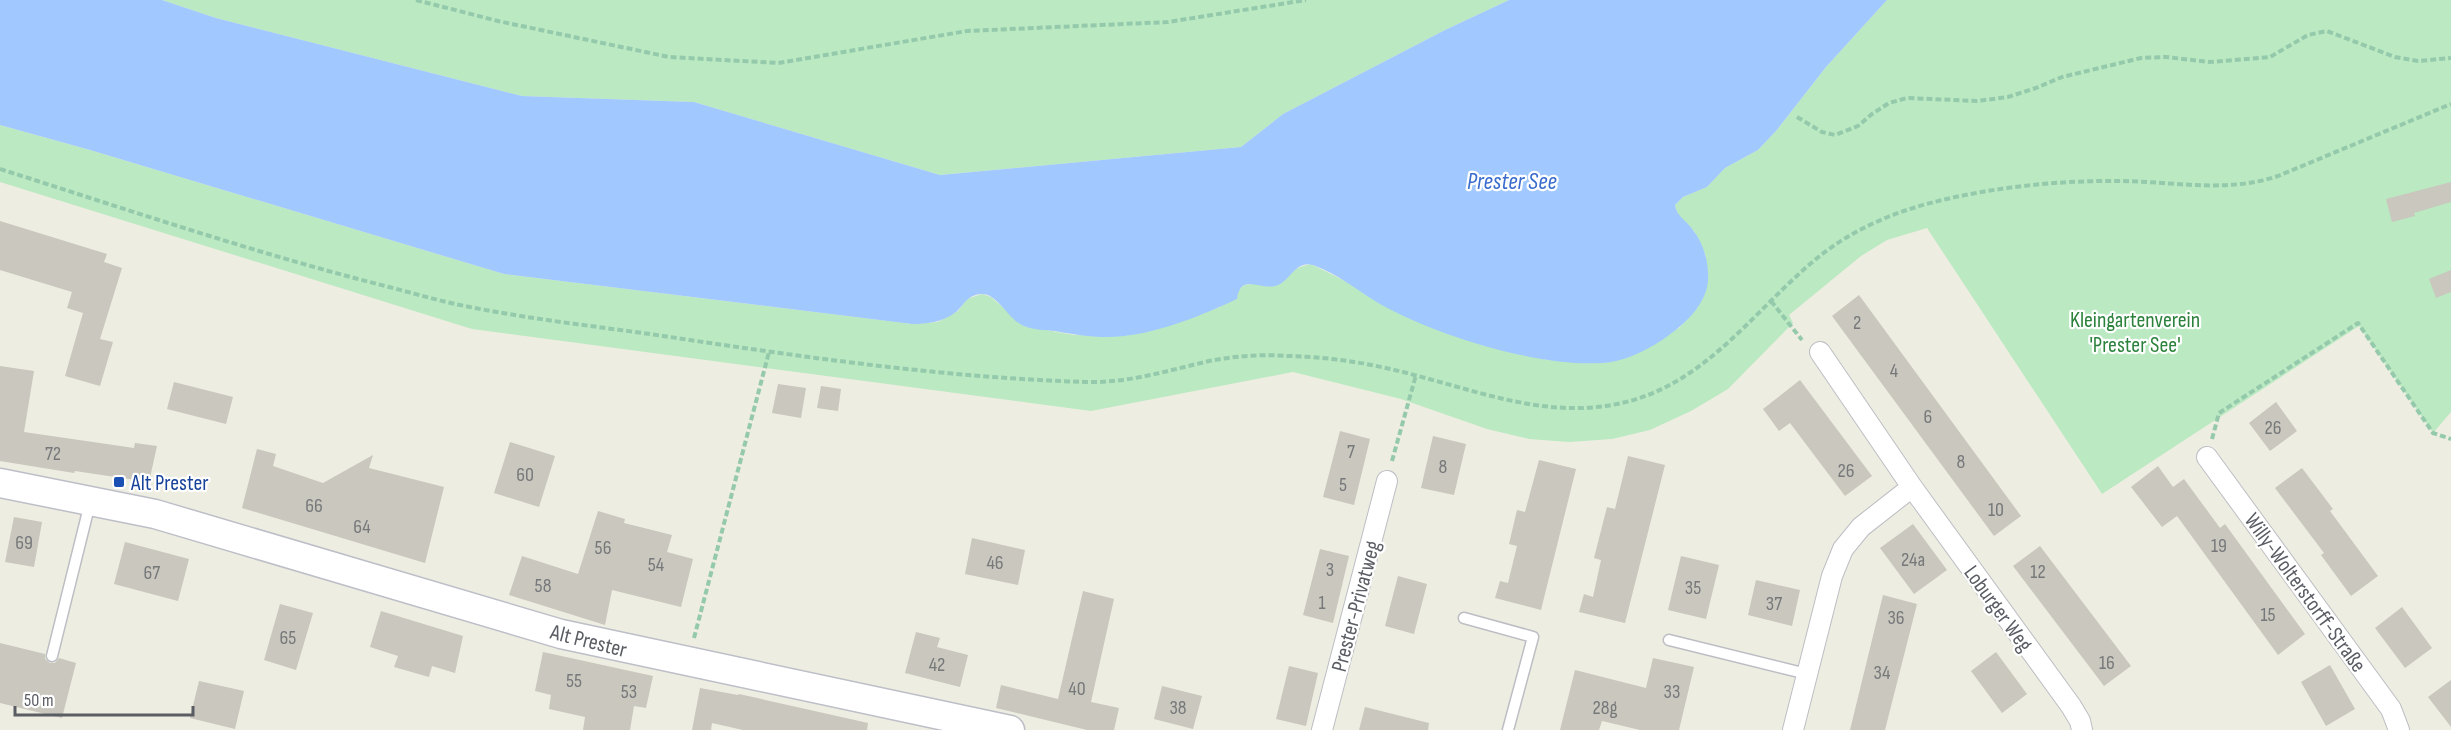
<svg xmlns="http://www.w3.org/2000/svg" width="2451" height="730" viewBox="0 0 2451 730" font-family="'Sofia Sans Condensed',sans-serif">
  <rect width="100%" height="100%" fill="#eeede1"/>
  <path fill="#bbe9c2" d="M162,0H1509L1445,30L1283,114L1241,147L940,175L694,102L522,96L216,18Z
    M1887,0H2451V412L2433,433L2359,326L2102,494L1927,228L1887,240L1861,256L1789,315L1793,323L1728,389L1691,411L1650,430L1612,439L1569,442L1529,439L1487,429L1401,399L1293,372L1091,411L472,329L0,182V125L90,150L504,274L912,324L938,322L958,311L967,299L982,294L991,297L1024,326L1074,335L1124,336L1173,324L1220,307L1244,285L1286,279L1289,273L1300,267L1311,264L1345,281L1381,304L1416,320L1490,347L1548,360L1605,363L1679,328L1698,307L1706,256L1694,231L1677,214L1675,205L1683,197L1707,187L1725,168L1758,150L1776,131L1826,67Z"/>
  <path fill="#a1c9ff" d="M0,0H162L216,18L522,96L694,102L940,175L1241,147L1283,114L1445,30L1509,0H1887L1826,67L1776,131L1758,150L1725,168L1707,187L1683,197L1675,205C1676,216 1687,221 1693,230C1704,244 1709,263 1708,281C1706,304 1686,323 1669,335C1652,348 1625,362 1602,363C1538,367 1437,336 1380,304C1358,291 1338,274 1313,265C1297,260 1291,278 1280,284C1263,294 1241,270 1237,299C1203,315 1161,332 1124,336C1101,339 1077,335 1055,331C1045,330 1033,330 1024,326C1008,320 998,293 981,294C967,295 964,305 956,312C943,322 928,324 912,324L504,274L90,150L0,125Z"/>
  <path fill="#c9c7be" d="M2451,182V202L2414,213L2415,216L2392,222L2386,199Z
    M0,221L107,254L104,262L122,268L100,339L113,342L100,386L65,376L83,313L67,308L72,292L0,270Z
    M2451,270V292L2436,298L2429,279Z
    M1859,295L2021,516L1994,536L1832,316Z
    M0,366L34,371L24,432L134,448L135,443L157,446L149,482L75,471L74,473L0,461Z
    M1800,380L1872,476L1845,496L1790,423L1779,431L1763,409Z
    M174,382L233,397L226,424L167,409Z
    M778,384L806,388L801,418L772,413Z
    M821,386L841,389L838,411L817,408Z
    M2276,402L2297,431L2270,451L2249,423Z
    M1340,431L1370,439L1354,505L1323,497Z
    M1433,436L1466,444L1454,495L1421,488Z
    M510,442L555,456L539,507L494,493Z
    M257,449L276,454L273,466L323,483L373,455L369,468L444,487L425,563L242,508Z
    M1628,456L1665,465L1625,623L1579,612L1584,594L1593,597L1601,560L1594,558L1607,507L1615,509Z
    M1539,460L1576,469L1541,610L1495,598L1500,581L1508,583L1517,546L1509,544L1517,510L1525,512Z
    M2158,466L2173,487L2184,479L2220,528L2225,524L2305,634L2278,655L2177,516L2162,527L2131,487Z
    M2302,468L2333,509L2330,511L2378,576L2351,596L2321,555L2324,553L2275,488Z
    M598,511L625,519L624,523L672,535L667,552L693,559L681,607L612,590L605,625L509,595L522,556L578,574Z
    M14,517L42,522L34,567L5,562Z
    M1913,524L1947,570L1914,594L1880,548Z
    M972,538L1025,550L1018,585L965,574Z
    M125,542L189,559L178,601L114,584Z
    M2040,546L2131,666L2104,686L2013,566Z
    M1320,549L1349,556L1333,623L1303,615Z
    M1681,556L1719,565L1706,619L1668,610Z
    M1398,576L1427,584L1414,634L1385,626Z
    M1756,580L1800,590L1792,626L1748,615Z
    M1083,591L1114,599L1091,702L1119,708L1114,730H1087L996,708L1001,685L1058,699Z
    M1883,595L1917,604L1885,730H1850Z
    M280,604L313,613L296,670L264,660Z
    M2402,607L2432,648L2405,668L2375,628Z
    M381,611L463,636L455,673L432,666L429,677L394,667L398,656L370,647Z
    M916,632L940,638L937,647L968,655L960,687L905,673Z
    M0,643L45,654V659L50,663H55L59,658L76,663L62,718L0,703Z
    M543,652L653,676L646,708L634,706L630,730H583L585,717L549,709L551,695L535,691Z
    M1996,652L2027,694L2002,713L1971,671Z
    M1653,658L1694,667L1679,730H1640L1602,721L1599,730H1560L1575,670L1646,688Z
    M2330,665L2355,709L2326,726L2301,682Z
    M1289,666L1318,673L1306,726L1276,719Z
    M2451,680V727L2428,697Z
    M199,681L244,691L235,729L190,718Z
    M1162,686L1202,696L1193,729L1154,719Z
    M700,688L738,695L739,694L868,723L867,730H743L712,723L711,730H692Z
    M1365,707L1429,723L1428,730H1359Z"/>
  <g fill="none" stroke-linecap="round" stroke-linejoin="round">
    <defs>
      <path id="service" d="M1464,618L1533,637L1508,730
        M1669,640L1807,674
        M52,656L90,503"/>
      <path id="minor" d="M1820,352L1912,487L2071,706L2080,721L2082,730
        M2207,457L2391,709L2399,730
        M1322,730L1387,481
        M1793,730L1832,576L1843,549L1861,527L1912,487"/>
      <path id="secondary" d="M0,483L155,514L561,634L1010,730"/>
    </defs>
    <use href="#service" stroke="#bcbec4" stroke-width="13"/>
    <use href="#minor" stroke="#bcbec4" stroke-width="22"/>
    <use href="#secondary" stroke="#bcbfc7" stroke-width="31"/>
    <path stroke="#94caab" stroke-width="4" stroke-dasharray="6 3" stroke-linecap="butt" d="M416,0L498,21L669,57L778,63L967,31L1168,22L1306,0
      M1797,117L1822,132L1835,135L1858,126L1872,114L1889,103L1907,98L1977,101L2008,97L2036,88L2062,77L2141,58L2166,57L2210,62L2270,57L2308,35L2327,31L2395,57L2418,61L2451,58
      M0,169C129,210 258,254 389,287C416,294 443,302 470,307C540,321 613,328 683,339C817,359 952,378 1087,382C1128,383 1166,371 1205,362C1232,356 1260,354 1288,356C1332,357 1375,364 1418,376C1483,393 1548,418 1617,404C1704,387 1752,312 1816,259C1850,231 1891,213 1934,202C1994,187 2061,180 2123,181C2176,182 2227,193 2278,176L2451,104
      M1771,301L1802,340
      M2212,439L2219,413L2358,323L2433,433L2451,439
      M1392,461L1416,375
      M694,638L769,352"/>
    <use href="#service" stroke="#fff" stroke-width="10"/>
    <use href="#minor" stroke="#fff" stroke-width="20"/>
    <use href="#secondary" stroke="#fff" stroke-width="28"/>
  </g>
  <rect fill="#1a4fb4" stroke="#fff" stroke-width="2" x="113" y="476" width="12" height="12" rx="3"/>
  <g text-anchor="middle" stroke-width="4.5" stroke-linejoin="round" paint-order="stroke">
    <g font-size="20" fill="#76787a">
      <text x="1857" y="329">2</text>
      <text x="1894" y="377">4</text>
      <text x="1928" y="423">6</text>
      <text x="2273" y="434">26</text>
      <text x="1351" y="458">7</text>
      <text x="53" y="460">72</text>
      <text x="1961" y="468">8</text>
      <text x="1443" y="473">8</text>
      <text x="1846" y="477">26</text>
      <text x="525" y="481">60</text>
      <text x="1343" y="491">5</text>
      <text x="314" y="512">66</text>
      <text x="1996" y="516">10</text>
      <text x="362" y="533">64</text>
      <text x="24" y="549">69</text>
      <text x="2219" y="552">19</text>
      <text x="603" y="554">56</text>
      <text x="1913" y="566">24a</text>
      <text x="995" y="569">46</text>
      <text x="656" y="571">54</text>
      <text x="1330" y="576">3</text>
      <text x="2038" y="578">12</text>
      <text x="152" y="579">67</text>
      <text x="543" y="592">58</text>
      <text x="1693" y="594">35</text>
      <text x="1322" y="609">1</text>
      <text x="1774" y="610">37</text>
      <text x="2268" y="621">15</text>
      <text x="1896" y="624">36</text>
      <text x="288" y="644">65</text>
      <text x="2107" y="669">16</text>
      <text x="937" y="671">42</text>
      <text x="1882" y="679">34</text>
      <text x="574" y="687">55</text>
      <text x="1077" y="695">40</text>
      <text x="629" y="698">53</text>
      <text x="1672" y="698">33</text>
      <text x="1178" y="714">38</text>
      <text x="1605" y="714">28g</text>
    </g>
    <g font-size="22" fill="#2c823c" stroke="#fff">
      <text x="2135" y="327">Kleingartenverein<tspan x="2135" dy="25">'Prester See'</tspan></text>
    </g>
    <g font-size="22" fill="#164399" stroke="#fff" text-anchor="start">
      <text x="131" y="490">Alt Prester</text>
    </g>
    <g font-size="22" fill="#5a5d64" stroke="#fff">
      <text transform="translate(2306 592) rotate(54)" y="8">Willy-Wolterstorff-Straße</text>
      <text transform="translate(1355 606) rotate(-75)" y="8">Prester-Privatweg</text>
      <text transform="translate(1999 608) rotate(54)" y="8">Loburger Weg</text>
      <text transform="translate(589 640) rotate(14)" y="8">Alt Prester</text>
    </g>
    <g font-size="24" font-style="italic" fill="#396ccd" stroke="#fff">
      <text x="1512" y="189">Prester See</text>
    </g>
  </g>
  <path d="M15 706v9h178v-9" fill="none" stroke="#5a5d64" stroke-width="3"/>
  <text x="24" y="706" font-size="18" fill="#5a5d64" stroke="#ffffff" stroke-width="4.5" paint-order="stroke">50 m</text>
</svg>
